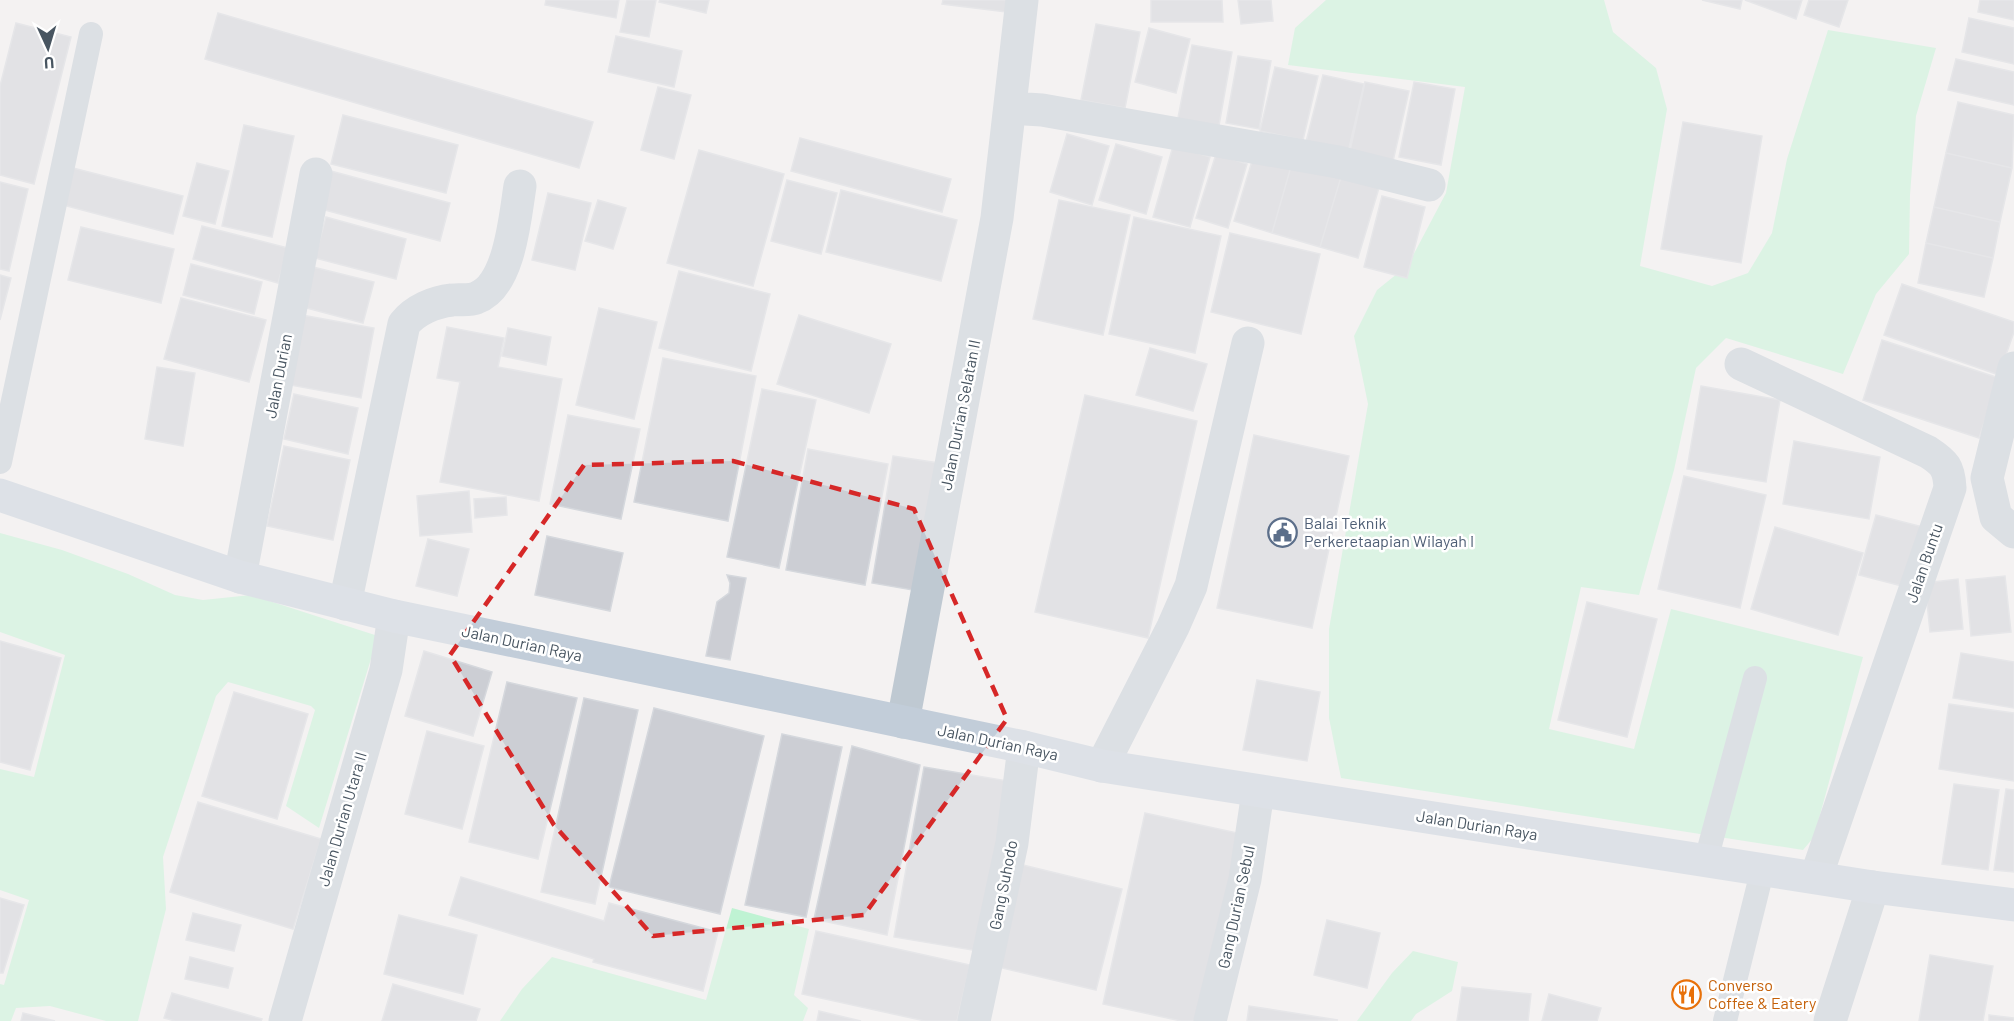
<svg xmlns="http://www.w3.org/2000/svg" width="2014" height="1021" viewBox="0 0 2014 1021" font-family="Barlow,sans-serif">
  <rect width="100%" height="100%" fill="#f4f2f2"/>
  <path fill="#bff3d3" d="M1326,0H1604L1613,32L1656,68L1667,109L1640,266L1712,286L1748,273L1772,233L1787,159L1828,30L1936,48L1916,116L1910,195L1909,254L1876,294L1843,374L1726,338L1696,368L1674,470L1639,595L1581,587L1549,729L1634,749L1671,609L1863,657L1814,837L1803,850L1341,778L1329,718V629L1368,404L1354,336L1377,290L1408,265L1446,193L1465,87L1288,65L1295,28Z
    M0,533L62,550L128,574L175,595L203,600L251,595L378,636L319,828L286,806L315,710L311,706L228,682L216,696L163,857L166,909L138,1021H106L50,1006L16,1008L11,1021H0V984L4,985L29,900L0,890V769L34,777L65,655L0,632Z
    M732,908L809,929L794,995L808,1008L803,1021H500L522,989L552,957L706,1000Z
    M1413,951L1458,962L1452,991L1416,1014L1411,1021H1357L1392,973Z"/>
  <path fill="#ccced4" stroke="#d5d8dd" stroke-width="1.5" d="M546,0H619L616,18L545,5Z
    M627,0H656L649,37L620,32Z
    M660,0H709L706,13L659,2Z
    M943,0H1008L1006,12L942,4Z
    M1151,0H1222L1223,22H1151Z
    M1238,0H1271L1273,21L1241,24Z
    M1702,0H1742L1740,9Z
    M1745,0H1802L1796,19Z
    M1809,0H1848L1839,27L1804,15Z
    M1980,0H2014V20L1978,12Z
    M218,13L593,122L579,168L205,59Z
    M1969,18L2014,28V64L1962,52Z
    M16,23L71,37L34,184L0,175V86Z
    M1096,24L1140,32L1125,108L1081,100Z
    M1149,28L1190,39L1176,93L1135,82Z
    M616,36L682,51L674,87L608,72Z
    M1192,45L1232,52L1218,131L1177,123Z
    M1238,56L1271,61L1259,129L1226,123Z
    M1956,59L2014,72V105L1948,90Z
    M1275,67L1318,76L1303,140L1260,131Z
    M1323,75L1364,84L1348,152L1306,142Z
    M1365,82L1409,91L1391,170L1348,160Z
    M1414,82L1455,89L1441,165L1399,157Z
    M658,87L691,95L674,159L641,150Z
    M1958,102L2014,115L2012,168L1946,153Z
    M343,115L458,145L446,193L331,164Z
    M1683,122L1762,136L1741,263L1661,249Z
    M244,125L294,136L272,237L222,226Z
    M1067,134L1109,146L1092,205L1050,192Z
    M800,138L951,179L942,212L791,171Z
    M1116,144L1162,157L1146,214L1099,200Z
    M1173,146L1210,157L1190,227L1153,217Z
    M699,150L784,174L753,286L667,263Z
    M1255,151L1292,163L1272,233L1234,221Z
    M1946,153L2012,168L2000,222L1934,207Z
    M1216,154L1247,164L1228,228L1196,218Z
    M197,163L229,171L215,224L183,216Z
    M1292,163L1341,177L1320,247L1272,233Z
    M73,168L183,196L173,234L63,205Z
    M331,171L450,203L440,241L321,209Z
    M1341,177L1379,188L1358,258L1320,247Z
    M787,180L837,193L821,254L771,241Z
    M0,182L28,189L9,271L0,269Z
    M841,190L957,220L941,281L826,252Z
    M548,193L591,203L575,270L532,260Z
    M1382,196L1425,207L1407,278L1364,267Z
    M598,200L626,208L613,249L585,241Z
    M1059,200L1130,215L1103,335L1033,319Z
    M1934,207L2000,222L1993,258L1926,243Z
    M326,217L406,239L396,279L315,258Z
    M1134,217L1221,236L1195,353L1109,334Z
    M202,226L288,248L278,283L193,259Z
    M81,227L174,249L161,303L68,280Z
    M1230,233L1320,254L1301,334L1211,312Z
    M1926,243L1993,258L1984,297L1918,283Z
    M191,264L262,282L254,314L183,295Z
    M309,266L374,282L363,323L299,306Z
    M679,271L770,294L751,371L659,348Z
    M0,275L11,278L0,320Z
    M1902,284L2014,322V332L1999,375L1884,335Z
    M181,298L266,320L249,382L164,359Z
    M599,308L657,322L634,419L576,405Z
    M302,315L374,328L361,398L290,385Z
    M799,315L891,344L869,413L777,384Z
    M447,327L504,338L498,367L562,379L539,501L440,482L460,382L437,378Z
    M508,328L551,337L546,365L502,356Z
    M1882,340L1999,378L1979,438L1863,400Z
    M1150,348L1207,364L1193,411L1136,395Z
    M663,358L756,376L728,521L634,502Z
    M157,367L195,373L183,446L145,439Z
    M1701,386L1780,400L1766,482L1687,469Z
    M762,389L816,400L779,568L727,557Z
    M294,394L358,408L348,454L284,439Z
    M1085,395L1197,421L1148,638L1035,612Z
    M568,415L640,429L621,519L550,504Z
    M1254,435L1349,456L1312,628L1217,608Z
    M1794,441L1880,457L1869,519L1783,504Z
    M284,446L350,460L333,540L267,526Z
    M808,449L888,464L865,585L786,570Z
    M893,456L945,464L924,592L872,583Z
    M1684,476L1766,495L1740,608L1658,589Z
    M469,491L472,532L420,536L417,496Z
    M506,497L507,515L475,518L474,499Z
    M1876,515L1923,527L1906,587L1859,575Z
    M1775,527L1863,553L1838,635L1751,609Z
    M547,536L623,553L610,611L535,595Z
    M428,539L469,549L457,596L416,586Z
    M727,575L746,578L730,660L706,656L717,602L729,593L730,583Z
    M2005,576L2011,632L1971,636L1966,580Z
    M1958,579L1963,629L1930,632L1925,583Z
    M1587,602L1657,619L1627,737L1558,720Z
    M0,641L61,658L30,770L0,762Z
    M424,651L492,672L473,736L405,716Z
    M1961,653L2014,662V708L1953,698Z
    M1257,680L1320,692L1307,761L1243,750Z
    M507,682L577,698L538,859L469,842Z
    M234,692L308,714L277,819L202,796Z
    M584,698L638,710L595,904L541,892Z
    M1949,704L2014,713V781L1939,769Z
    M654,708L764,736L720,914L609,887Z
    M427,731L484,746L462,829L405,814Z
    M782,734L842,747L806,917L745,905Z
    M852,746L920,765L887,935L814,919Z
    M924,767L1008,781L978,951L894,937Z
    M1954,784L1999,790L1988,870L1942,864Z
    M2006,789L2014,790V872L1994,870Z
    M198,802L321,839L293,929L170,892Z
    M1145,813L1242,834L1201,1021H1181L1103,1004Z
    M1023,865L1122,889L1096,990L998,967Z
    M461,877L604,921L609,903L718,932L703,991L593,962L594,959L449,915Z
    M0,898L24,905L3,973H0Z
    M193,913L241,925L234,951L186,940Z
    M399,915L477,935L463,994L384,974Z
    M1327,920L1380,933L1367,988L1314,975Z
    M816,931L970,965L957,1021H925L802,994Z
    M1930,955L1993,966L1983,1021H1919Z
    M190,957L233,968L228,988L185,979Z
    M393,984L480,1009L476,1021H382Z
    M1462,987L1531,994L1528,1021H1457Z
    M172,993L262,1019L261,1021H175L164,1018Z
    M1549,994L1601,1008L1597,1021H1542Z
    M1249,1006L1338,1020L1247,1021Z
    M819,1011L861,1021H817Z
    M23,1013L55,1021H21Z
    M1989,1015L2014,1018V1021H1989Z"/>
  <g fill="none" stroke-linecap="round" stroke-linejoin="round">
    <path stroke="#bfc9d2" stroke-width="24" d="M0,462L91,34
      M1706,860L1755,678
      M1725,1021L1763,868"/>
    <path stroke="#bfc9d2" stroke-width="33" d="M1010,108L1042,110L1338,162L1429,185
      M1741,364L1928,452C1945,463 1949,468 1950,488L1816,877
      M2014,368L1987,478L1996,517L2014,532
      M240,577L316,174
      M345,604L404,324C415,310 434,302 452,300C459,299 469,301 476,298C510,286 515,217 520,186
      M903,722L997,218L1022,0
      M1102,766L1173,627L1191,586L1248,343
      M285,1021L386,670L394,616
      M974,1021L1012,843L1024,747
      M1210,1021L1245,879L1258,792
      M1830,1021L1873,887"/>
    <path stroke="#c2cdd9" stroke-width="33" d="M0,495L240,577L394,616L1024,747L1102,766L1873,887L2014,905"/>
  </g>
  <path d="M0 0H2014V1021H0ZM733,461L914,509L1007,719L864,915L653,936L554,825L450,655L584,465Z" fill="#f4f2f2" fill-opacity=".55" fill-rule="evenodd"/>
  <path fill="none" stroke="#d62828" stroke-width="4.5" stroke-dasharray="12 8" stroke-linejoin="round" d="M733,461L914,509L1007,719L864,915L653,936L554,825L450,655L584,465Z"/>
  <defs>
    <symbol id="civic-ring" viewBox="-11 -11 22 22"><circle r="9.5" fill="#fff" stroke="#5c6f8a" stroke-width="1.5"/><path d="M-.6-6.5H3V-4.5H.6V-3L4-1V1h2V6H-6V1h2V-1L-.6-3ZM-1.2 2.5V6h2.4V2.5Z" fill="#5c6f8a"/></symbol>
    <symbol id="restaurant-ring" viewBox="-11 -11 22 22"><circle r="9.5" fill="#fff" stroke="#e8710a" stroke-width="1.5"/><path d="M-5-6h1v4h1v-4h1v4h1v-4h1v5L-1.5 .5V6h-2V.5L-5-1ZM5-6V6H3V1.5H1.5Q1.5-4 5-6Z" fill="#e8710a"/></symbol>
  </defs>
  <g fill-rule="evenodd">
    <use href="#civic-ring" x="1266" y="516" width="33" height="33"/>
    <use href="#restaurant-ring" x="1670" y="978" width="33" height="33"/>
  </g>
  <g text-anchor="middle" stroke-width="5" stroke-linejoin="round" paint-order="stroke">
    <g font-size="16" fill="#485561" stroke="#fff">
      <text transform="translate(278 376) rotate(-79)" y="6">Jalan Durian</text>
      <text transform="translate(960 415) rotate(-79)" y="6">Jalan Durian Selatan II</text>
      <text transform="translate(1924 563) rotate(-71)" y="6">Jalan Buntu</text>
      <text transform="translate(522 643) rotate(12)" y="6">Jalan Durian Raya</text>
      <text transform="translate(998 742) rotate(12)" y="6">Jalan Durian Raya</text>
      <text transform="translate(342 819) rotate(-74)" y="6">Jalan Durian Utara II</text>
      <text transform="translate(1477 825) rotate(9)" y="6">Jalan Durian Raya</text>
      <text transform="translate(1003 885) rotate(-79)" y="6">Gang Suhodo</text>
      <text transform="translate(1236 907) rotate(-78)" y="6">Gang Durian Sebul</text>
    </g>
    <g font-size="16" fill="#4e5e75" stroke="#fff" text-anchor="start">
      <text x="1304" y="529">Balai Teknik<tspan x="1304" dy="18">Perkeretaapian Wilayah I</tspan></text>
    </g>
    <g font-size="16" fill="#c56008" stroke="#fff" text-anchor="start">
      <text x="1708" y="991">Converso<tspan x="1708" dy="18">Coffee &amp; Eatery</tspan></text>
    </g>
  </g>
  <g transform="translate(48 48) rotate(176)" stroke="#ffffff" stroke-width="4.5" paint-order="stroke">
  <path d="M0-4.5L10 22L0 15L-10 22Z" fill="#485561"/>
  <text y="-9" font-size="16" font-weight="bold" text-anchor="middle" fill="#485561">U</text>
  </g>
</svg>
